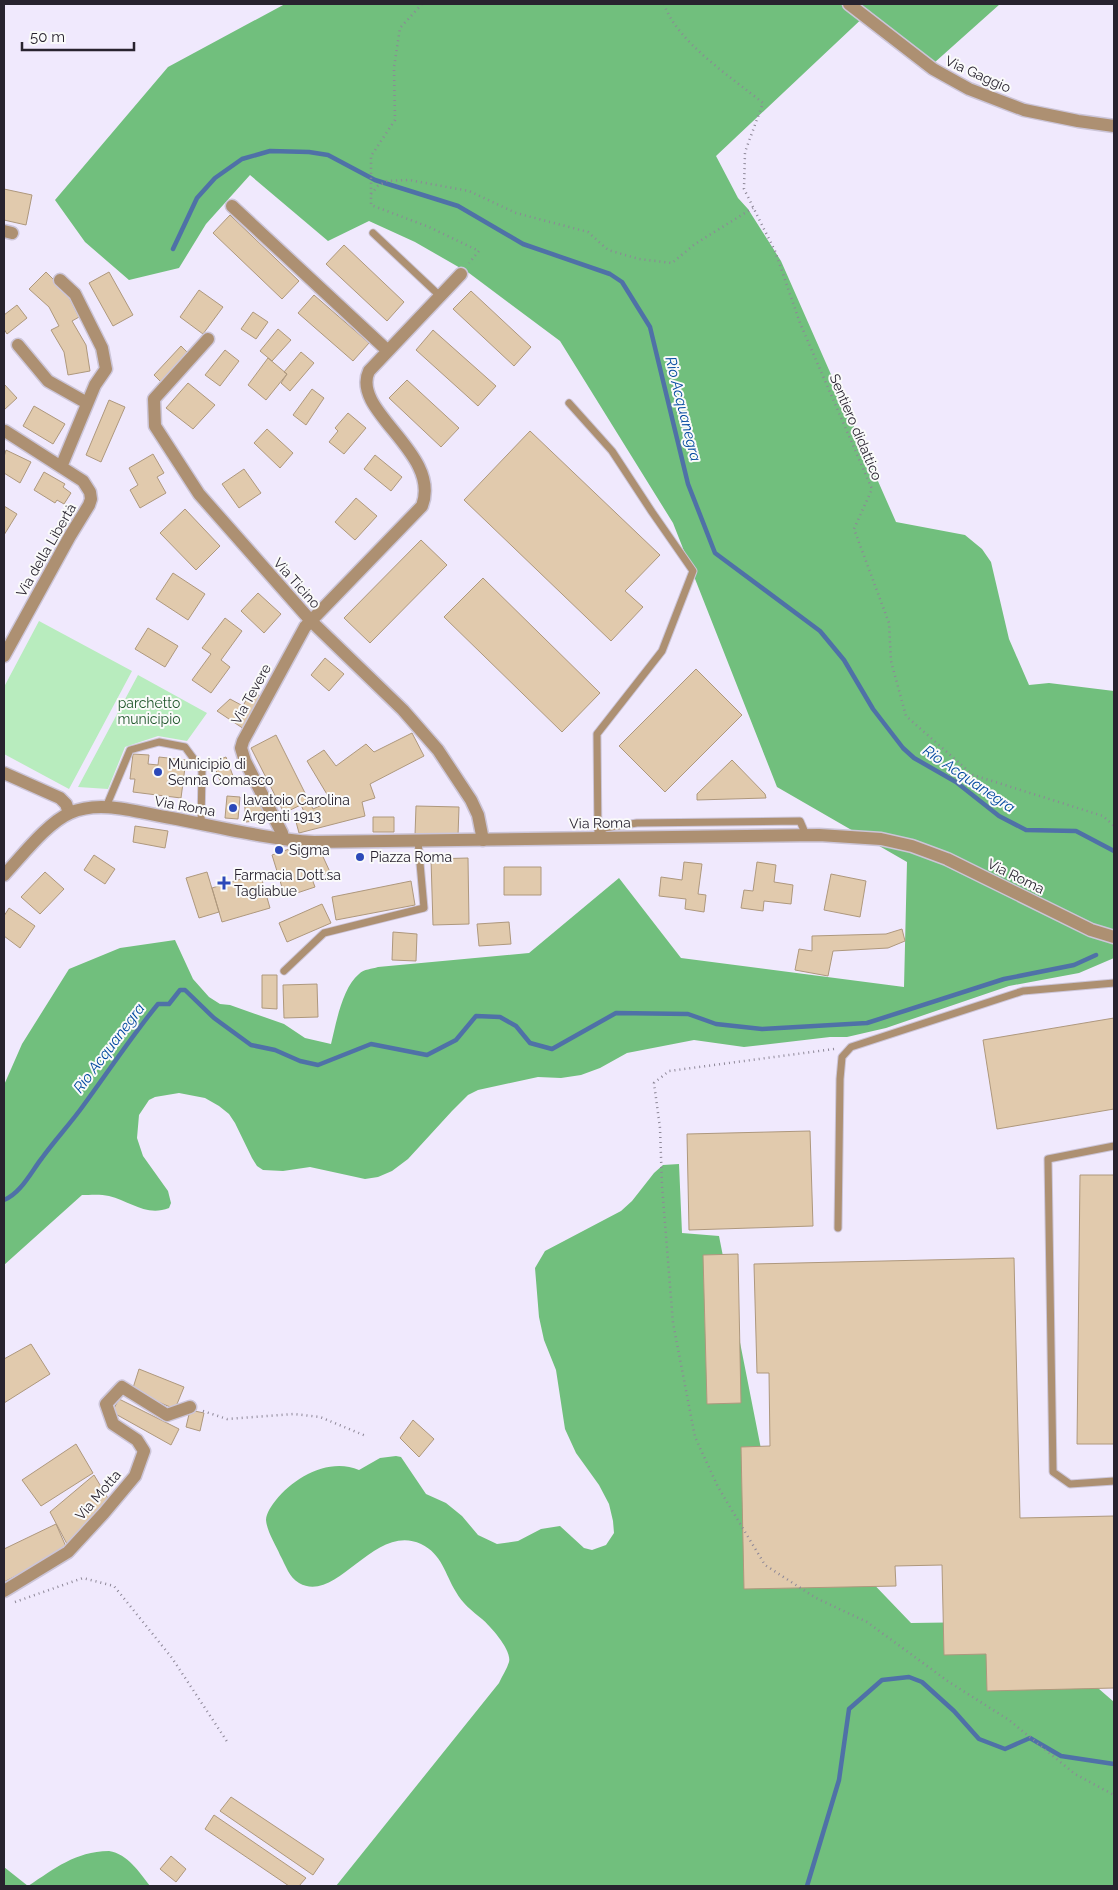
<svg xmlns="http://www.w3.org/2000/svg" width="1118" height="1890" viewBox="0 0 1118 1890" font-family="Raleway,sans-serif">
  <rect width="100%" height="100%" fill="#f0e9fd"/>
  <path fill="#b8ecbe" d="M39,621L132,671L69,789L4,754V687Z
    M138,675L207,713L187,741L158,736L125,747L108,789L78,787Z"/>
  <path fill="#71bf7d" d="M285,4H1000L934,63L869,12L716,156L738,198L748,209L781,261L896,522L965,535L982,549L991,562L1009,639L1029,685L1049,683L1114,691V958L1079,973L1009,986L886,1028L847,1037H830L744,1047L694,1040L627,1053L600,1068L581,1075L561,1078L538,1077L478,1090L468,1095L452,1111L408,1159L392,1171L378,1177L365,1179L310,1167L283,1171L263,1170L257,1166L252,1158L235,1123L229,1114L219,1106L205,1098L179,1093L155,1097L149,1100L139,1115L137,1138L143,1156L168,1191L171,1203L169,1208C146,1217 130,1201 109,1196C101,1194 90,1195 82,1195L4,1265V1085L22,1044L69,969L120,948L175,940L193,979L209,997L220,1004L230,1005L284,1024L305,1038L331,1044C336,1024 342,988 359,974C364,969 372,969 378,967L529,953L619,878L681,958L904,987L907,862L777,787L673,523L560,341L469,273L415,242L369,221L328,241L250,175L206,224L179,268L129,280L85,242L55,200L168,67Z
    M679,1164L682,1233L719,1236L779,1540L863,1573L911,1623L1044,1621L1091,1682L1114,1702V1886H336L499,1683C502,1676 507,1669 509,1662C512,1650 491,1627 482,1619C472,1611 462,1603 456,1592C445,1574 442,1554 421,1544C374,1522 337,1605 299,1583C289,1577 286,1566 280,1555C276,1545 267,1532 266,1520C266,1513 272,1505 276,1500C294,1477 330,1457 359,1470L380,1458L396,1456L401,1457L426,1494L446,1503L462,1516L478,1535L497,1544L518,1541L541,1529L560,1526L584,1548L592,1550L606,1545L614,1533L613,1521L609,1504L599,1485L576,1453L565,1429L556,1370L544,1340L539,1317L535,1268L545,1251L621,1211L632,1201L654,1173L663,1165Z
    M109,1851C128,1854 139,1872 150,1886H4V1867L28,1886C56,1868 74,1852 109,1851Z"/>
  <g fill="none" stroke-linecap="round" stroke-linejoin="round">
    <path stroke="#4f71a7" stroke-width="4.5" d="M173,249L197,198L215,178L242,159L270,151L309,152L328,155L375,180L458,206L523,244L610,274L622,282L650,327L688,484L715,553L820,631L844,660L873,709L903,748L914,758L956,782L999,816L1026,830L1076,831L1114,851
      M4,1200C21,1193 31,1172 42,1158C55,1140 70,1124 83,1106C108,1072 131,1037 158,1004H169L180,990H185L214,1018L251,1045L275,1050L300,1061L318,1065L371,1044L427,1055L456,1040L476,1016L500,1017L516,1026L530,1043L552,1049L616,1013L688,1014L716,1024L762,1029L867,1023L1004,979L1074,965L1096,955
      M807,1886L839,1780L849,1709L882,1680L909,1677L922,1682L954,1711L979,1739L1005,1749L1030,1738L1061,1756L1114,1764"/>
  </g>
  <path fill="#e1caad" stroke="#ae987d" d="M4,189L32,195L26,225L4,220Z
    M230,215L299,281L282,299L213,233Z
    M344,245L404,302L387,321L326,264Z
    M46,272L67,293L79,317L72,321L86,345L90,371L68,375L64,352L51,330L59,326L49,307L29,289Z
    M109,272L133,315L113,326L89,283Z
    M199,290L223,307L203,334L180,317Z
    M471,291L531,347L514,366L453,309Z
    M314,295L369,343L353,361L298,313Z
    M17,305L27,318L7,334L4,329V315Z
    M253,312L268,322L256,339L241,329Z
    M278,329L291,340L272,361L260,351Z
    M433,330L496,386L478,406L416,350Z
    M181,346L192,357L165,386L154,375Z
    M225,350L239,361L220,386L205,375Z
    M301,352L314,363L290,391L281,383L287,374L284,372Z
    M268,358L287,374L266,400L248,385Z
    M407,380L459,428L441,447L389,398Z
    M188,383L215,405L193,429L166,408Z
    M4,384L17,398L4,410Z
    M312,389L324,398L306,425L293,415Z
    M109,400L125,407L101,462L86,455Z
    M34,406L65,424L53,444L23,426Z
    M348,413L366,428L344,454L329,442L338,431L335,428Z
    M267,429L293,453L280,468L254,443Z
    M530,431L660,555L625,591L643,607L611,641L464,500Z
    M6,450L31,462L20,483L4,473V457Z
    M153,454L164,473L157,477L166,493L140,508L130,490L138,485L129,468Z
    M375,455L402,477L391,491L364,469Z
    M244,469L261,493L239,508L222,484Z
    M44,472L65,484L63,487L71,493L64,504L57,500L55,503L34,490Z
    M356,498L377,516L355,540L335,522Z
    M4,506L17,514L4,535Z
    M185,509L220,546L196,570L160,533Z
    M421,540L447,565L370,643L344,618Z
    M173,573L205,594L188,620L156,599Z
    M483,578L600,693L562,732L444,617Z
    M258,593L281,614L264,633L241,611Z
    M225,618L242,631L221,660L230,667L211,693L192,680L211,654L202,648Z
    M148,628L178,646L165,667L135,649Z
    M325,658L344,674L329,691L311,675Z
    M696,669L742,715L665,792L619,746Z
    M251,691L262,697L244,729L217,711L230,699L243,706Z
    M412,733L424,756L370,784L375,798L362,802L365,816L299,833L295,818L305,814L301,805L309,801L313,809L331,801L307,761L324,750L336,766L366,744L374,752Z
    M276,735L309,801L284,813L251,748Z
    M133,754L149,755L148,764L158,765L159,757L186,760L181,798L133,792L135,779H130Z
    M226,757L233,776L220,781L213,762Z
    M732,760L765,794L766,798L697,800V794Z
    M227,796L240,797L238,819L225,818Z
    M261,796L263,820L246,822L244,797Z
    M416,806L459,807L458,836L415,835Z
    M373,817H394V832H373Z
    M135,826L168,831L165,848L133,842Z
    M298,846L300,857L319,848L330,872L312,879L315,887L285,897L272,855Z
    M94,855L115,869L105,884L84,870Z
    M468,858L469,924L433,925L431,859Z
    M684,862L702,864L698,894L706,895L704,912L685,909L686,899L659,896L661,877L682,880Z
    M757,862L776,865L774,882L793,885L791,904L764,901L763,911L741,908L744,890L753,891Z
    M504,867H541V895H504Z
    M45,872L64,889L40,914L21,897Z
    M207,872L219,912L199,918L186,878Z
    M260,873L270,908L222,922L212,888Z
    M831,874L866,881L860,917L824,910Z
    M411,881L415,905L336,920L332,897Z
    M322,904L331,923L287,942L279,923Z
    M9,908L35,926L20,948L4,936V916Z
    M509,922L511,944L479,946L477,924Z
    M902,929L905,941L888,948L833,951L828,976L795,970L799,949L812,951V936L886,934Z
    M393,932L417,934L416,961L392,960Z
    M262,975H277V1009L262,1008Z
    M317,984L318,1017L284,1018L283,985Z
    M1114,1018V1109L997,1129L983,1040Z
    M810,1131L813,1226L689,1230L687,1134Z
    M1080,1175H1114V1444H1077Z
    M738,1254L741,1403L707,1404L703,1255Z
    M1014,1258L1020,1518L1114,1516V1688L987,1691L986,1654L944,1655L942,1565L895,1566L896,1586L744,1589L741,1447L770,1446L769,1373H757L754,1264Z
    M31,1344L50,1374L4,1403V1359Z
    M139,1369L184,1387L175,1409L132,1391Z
    M119,1399L179,1429L171,1445L112,1412Z
    M190,1410L204,1413L200,1431L186,1427Z
    M413,1420L434,1439L419,1457L400,1438Z
    M76,1444L93,1473L41,1506L22,1480Z
    M94,1475L109,1500L67,1544L50,1512Z
    M56,1524L67,1549L4,1582V1549Z
    M231,1797L324,1859L313,1875L220,1811Z
    M214,1815L306,1878L299,1886H289L205,1829Z
    M171,1856L186,1869L176,1882L160,1869Z"/>
  <g fill="none" stroke-linecap="round" stroke-linejoin="round">
    <defs>
      <path id="service" d="M373,233L440,296
        M569,403L612,451L652,512L693,571L662,651L597,734L598,838
        M106,807L130,750L159,742L185,747L202,770L201,824
        M598,838L604,828L637,823L800,821L806,835
        M284,971L324,933L424,908L418,841
        M1114,1146L1048,1159L1053,1472L1070,1484L1114,1481
        M838,1228L840,1079L842,1057L851,1047L1023,991L1114,983"/>
      <path id="minor" d="M849,4L933,69L969,89L1024,110L1078,121L1114,126
        M232,206L388,351
        M4,231L12,233
        M60,280L75,294L102,348L106,369L95,385L61,467
        M208,339L154,399L155,426L199,494L311,621L403,710L438,750L471,800L478,815L483,840
        M18,345L48,381L87,403
        M4,656L70,536L89,505L91,499L90,492L83,481L5,431
        M4,773L60,798L66,804L69,813
        M283,839L282,833L245,761L241,748L243,741L305,627L422,506C442,453 350,411 369,371L461,274
        M4,1591L68,1552L104,1513L135,1476L144,1451L137,1440L113,1424L106,1404L122,1387L167,1415L190,1407"/>
      <path id="tertiary" d="M4,875C22,856 47,823 70,813C101,799 139,813 171,818C219,827 266,839 314,842L819,835L881,839L912,846L947,859L1091,930L1114,937"/>
    </defs>
    <use href="#service" stroke="#ccc5d8" stroke-width="9"/>
    <use href="#minor" stroke="#ccc5d8" stroke-width="15"/>
    <use href="#tertiary" stroke="#ccc5d8" stroke-width="15"/>
    <path stroke="#8d8797" stroke-width="2.5" stroke-dasharray="1 4" stroke-linecap="butt" d="M422,4L400,28L394,67L395,120L371,156V205L429,227L479,251L469,263
      M664,4C677,42 731,77 763,103L745,152L744,189L775,251L800,323L872,489L854,529L889,623L891,661L906,716L973,775L1103,816L1114,826
      M371,194L378,186L387,181L409,180L469,191L516,213L588,232L608,250L639,259L672,263L695,244L753,208
      M834,1049L669,1071L654,1083L660,1128L662,1186L673,1323L695,1437L718,1487L765,1565L816,1598L867,1622L949,1682L1009,1720L1075,1774L1114,1795
      M203,1411L227,1419L294,1414L320,1417L366,1436
      M15,1602L83,1578L114,1586L172,1658L228,1743"/>
    <use href="#service" stroke="#ad9072" stroke-width="7"/>
    <use href="#minor" stroke="#ad9072" stroke-width="12"/>
    <use href="#tertiary" stroke="#ad9072" stroke-width="12"/>
  </g>
  <g fill="#2c49b9" stroke="#fafafa" stroke-width="2">
    <circle cx="158" cy="772" r="5"/>
    <circle cx="233" cy="808" r="5"/>
    <circle cx="279" cy="850" r="5"/>
    <circle cx="360" cy="857" r="5"/>
    <path d="M221.5 875.5h5v5h5v5h-5v5h-5v-5h-5v-5h5z"/>
  </g>
  <g text-anchor="middle" stroke-width="4" stroke-linejoin="round" paint-order="stroke">
    <g font-size="14" fill="#28232f" stroke="#fafafa">
      <text transform="translate(978 74) rotate(24)" y="5">Via Gaggio</text>
      <text transform="translate(856 427) rotate(67)" y="5">Sentiero didattico</text>
      <text transform="translate(46 550) rotate(-60)" y="5">Via della Libertà</text>
      <text transform="translate(297 583) rotate(48)" y="5">Via Ticino</text>
      <text transform="translate(251 694) rotate(-61)" y="5">Via Tevere</text>
      <text transform="translate(185 806) rotate(10)" y="5">Via Roma</text>
      <text transform="translate(600 823) rotate(-1)" y="5">Via Roma</text>
      <text transform="translate(1016 876) rotate(26)" y="5">Via Roma</text>
      <text transform="translate(98 1495) rotate(-49)" y="5">Via Motta</text>
    </g>
    <g font-size="14" fill="#20572c" stroke="#fafafa">
      <text x="149" y="708">parchetto<tspan x="149" dy="16">municipio</tspan></text>
    </g>
    <g font-size="14" fill="#28232f" stroke="#fafafa" text-anchor="start">
      <text x="168" y="769">Municipio di<tspan x="168" dy="16">Senna Comasco</tspan></text>
      <text x="243" y="805">lavatoio Carolina<tspan x="243" dy="16">Argenti 1913</tspan></text>
      <text x="289" y="855">Sigma</text>
      <text x="370" y="862">Piazza Roma</text>
      <text x="234" y="880">Farmacia Dott.sa<tspan x="234" dy="16">Tagliabue</tspan></text>
    </g>
    <g font-size="15" font-style="italic" fill="#044aa0" stroke="#fafafa">
      <text transform="translate(683 409) rotate(76)" y="5">Rio Acquanegra</text>
      <text transform="translate(969 779) rotate(34)" y="5">Rio Acquanegra</text>
      <text transform="translate(109 1048) rotate(-53)" y="5">Rio Acquanegra</text>
    </g>
  </g>
  <rect width="1118" height="1890" fill="none" stroke="#28232f" stroke-width="10"/>
  <path d="M22 42v8h112v-8" fill="none" stroke="#28232f" stroke-width="2.5"/>
  <text x="30" y="42" font-size="15" fill="#28232f" stroke="#fafafa" stroke-width="4" paint-order="stroke">50 m</text>
</svg>
